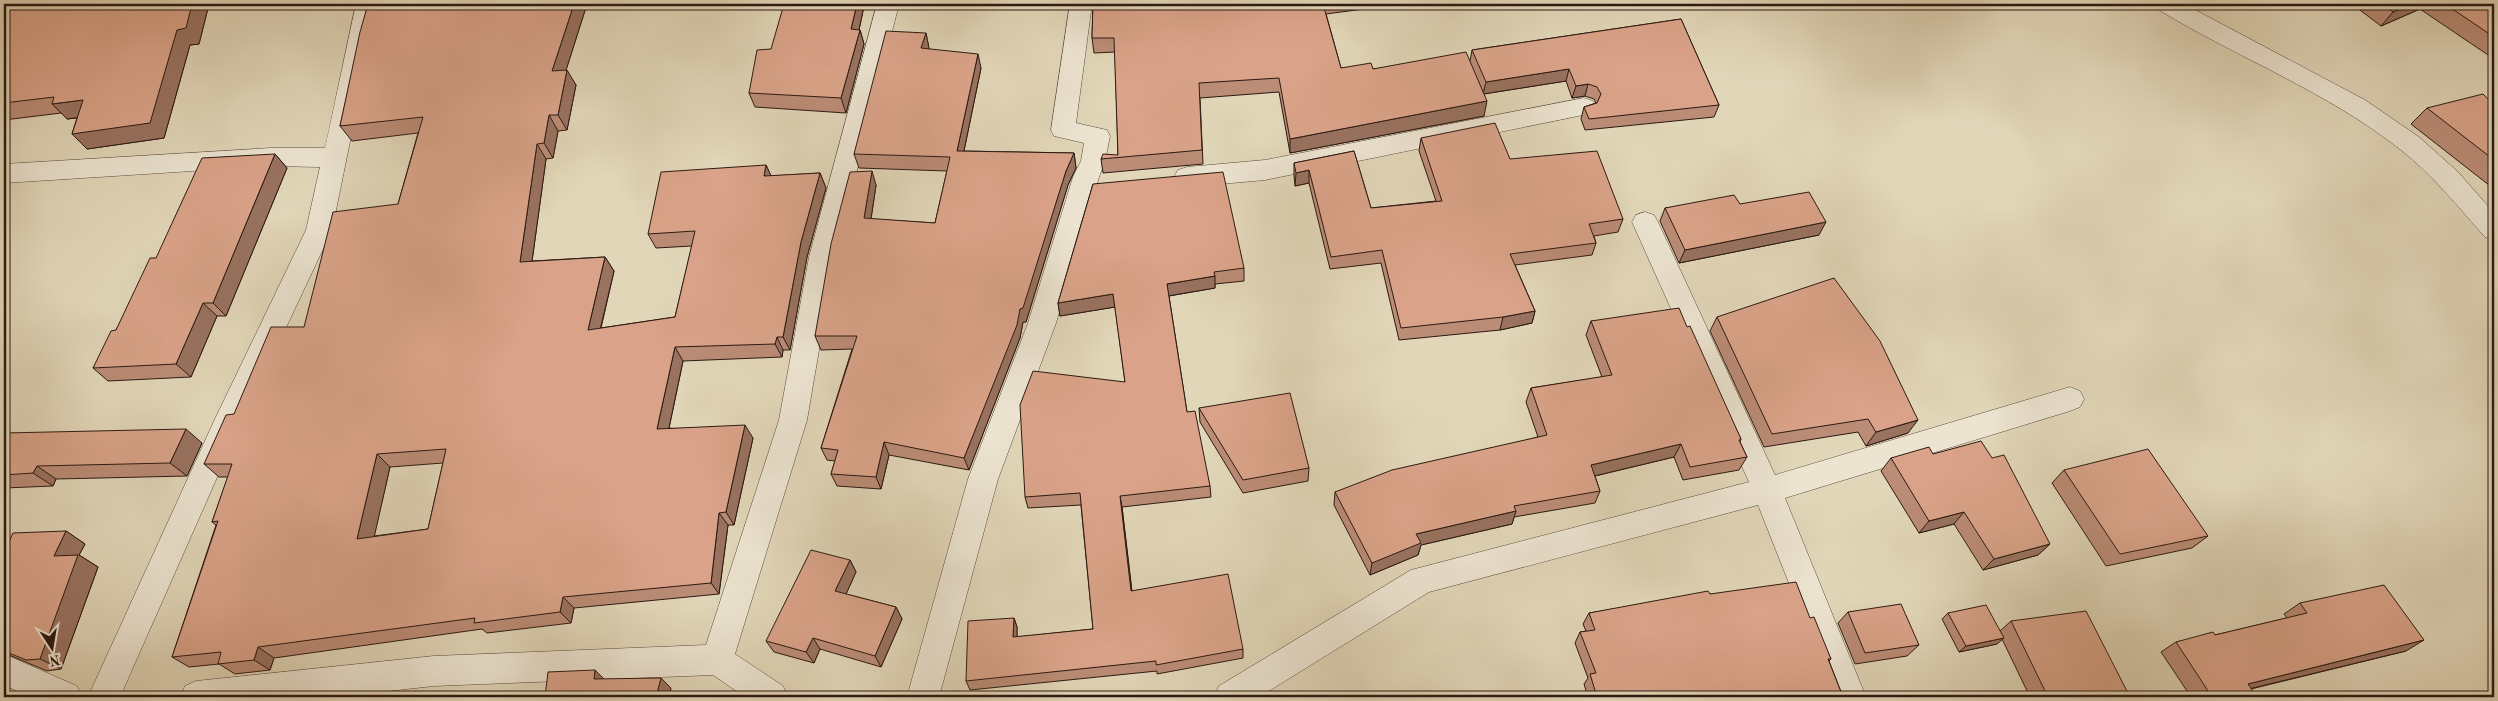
<svg xmlns="http://www.w3.org/2000/svg" width="2498" height="701" viewBox="0 0 2498 701" font-family="'Old Standard TT',serif">
  <rect width="100%" height="100%" fill="#e1d6b8"/>
  <filter id="stains"><feTurbulence type="fractalNoise" baseFrequency=".004" numOctaves="4"/><feColorMatrix values="0 0 0 0 .2 0 0 0 0 .09 0 0 0 0 .02 0 0 0 .5 -.17"/></filter>
  <radialGradient id="worn" r=".72"><stop offset=".6" stop-color="#630" stop-opacity="0"/><stop offset="1" stop-color="#630" stop-opacity=".3"/></radialGradient>
  <g fill="none" stroke-linecap="round" stroke-linejoin="round">
    <defs>
      <path id="street" d="M356,4H378L332,230L242,421L120,697H88L214,421L306,230L320,167L271,166L4,183V164L271,148H325Z
        M877,4H899L835,257L807,420L735,654L783,686L788,697H745L713,675L434,686L334,697H180L185,686L196,681L434,656L706,645L779,420L809,257Z
        M1070,4H1092L1076,123L1107,130L1110,136L1105,161L1099,177L1056,323L998,479L939,697H907L968,479L1028,323L1073,177L1081,161L1084,143L1054,136L1051,130Z
        M2156,4H2184L2365,100L2419,137L2458,172L2494,213V240L2485,237C2458,207 2433,175 2401,150C2328,92 2238,58 2159,10Z
        M1584,98L1593,101L1596,107L1593,113L1265,180L1187,187L1178,184L1174,177L1178,170L1187,167L1265,160Z
        M1645,212L1654,215L1658,222L1775,475L2070,387L2080,391L2084,399L2080,407L2070,411L1785,498L1866,697H1834L1758,505L1429,592L1259,697H1214L1219,686L1411,570L1749,482L1632,222L1636,215Z
        M4,654L77,686L82,697H31L4,685Z"/>
    </defs>
    <use href="#street" stroke="#59483c" stroke-width="1"/>
    <use href="#street" fill="#ece4d1" fill-rule="evenodd"/>
  </g>
  <path fill="#bb8c76" stroke="#2c1912" fill-rule="evenodd" d="M4,4H209L199,44L190,45L164,138L87,149L72,134L77,118L67,119L61,113L4,120Z
    M368,4H587L566,70L576,85L567,130L558,131L553,158L546,159L532,261L605,257L614,271L601,328L675,317L692,246L656,248L648,234L766,165L771,176L820,173L826,188L807,257L790,350H783L782,357L683,361L669,428L753,438L734,525H728L719,594L574,608L571,623L487,633L482,629L274,658L270,670L235,674L219,664L189,667L172,657L216,525L212,522L228,477H219L204,464L234,414L304,327L398,204L418,133L352,141L340,126ZM443,463L428,529L374,536L390,467Z
    M1093,4H1401L1326,14L1341,68L1373,69L1470,61L1472,50L1681,19L1719,105L1714,117L1585,130L1581,119L1584,107L1596,103L1594,99L1585,96L1572,98L1566,81L1484,94V116L1290,153L1279,92L1200,98L1203,164L1103,173L1101,159L1118,155L1115,52L1094,53L1092,38Z
    M2352,4H2494V59L2420,9L2381,26Z
    M864,6L859,30H860L864,44L846,113L755,107L749,93L771,49Z
    M926,33L929,49L981,68L964,151L1074,153L1076,168L1068,185L1026,322H1023L1020,338L969,470L889,455L881,489L837,486L831,474L835,461L827,460L821,448L852,349L821,350L815,336L876,185L871,219L935,223L947,171L859,168L854,154Z
    M2494,105V189L2411,124L2427,108Z
    M1421,138L1510,159L1623,219L1618,232L1594,236L1596,243L1592,255L1515,265L1535,311L1532,323L1500,330L1399,340L1381,263L1330,269L1309,183L1295,186L1294,176V163L1354,151L1371,208L1436,201L1419,151Z
    M275,154L287,168L226,316H217L191,377L108,381L93,368L116,330L156,258Z
    M1093,184L1244,268V281L1215,284V288L1169,296L1187,412L1210,486L1211,497L1122,507L1132,591L1243,649V658L1157,674V671L970,690L966,681L1014,618L1017,627V637L1093,629L1081,505L1028,508L1025,497L1125,382L1115,307L1060,316L1058,303Z
    M1740,204L1819,235L1679,263L1660,221L1665,208Z
    M1717,317L1908,433L1866,446L1858,432L1764,447L1710,331Z
    M1591,321L1687,327L1741,439L1740,442L1747,457L1739,470L1683,480L1674,457L1595,476L1600,491L1595,503L1514,517L1512,524L1421,545L1418,555L1370,575L1334,505L1335,492L1538,437L1526,402L1531,388L1602,377L1586,335Z
    M1199,408L1309,468L1308,481L1243,493L1200,422Z
    M4,433L202,443L187,476L56,479L53,486L4,488Z
    M1933,454L2050,544L2038,555L1983,570L1954,524L1919,533L1881,471L1891,458Z
    M2064,470L2208,536L2192,548L2106,566L2052,483Z
    M66,531L85,544L79,555L98,567L61,669L47,671L4,653V552Z
    M850,560L856,572L846,594L896,607L902,619L881,667L820,649L814,663L774,652L766,641Z
    M1710,594L1810,618L1831,659L1829,661L1843,697H1588L1584,684L1588,678L1575,643L1580,632L1586,631L1583,624L1589,613Z
    M2300,603L2406,651L2251,689L2257,697H2191L2161,652L2176,642L2215,635L2287,618L2284,614Z
    M1848,612L1919,645L1907,656L1855,664L1838,623Z
    M1948,613L2000,631L2011,621L2130,697H2030L2002,639L1997,644L1959,652L1942,619Z"/>
  <path fill="#997260" stroke="#2c1912" d="M192,4H209L199,44L190,45L164,138L87,149L72,134Z
    M574,4H587L561,86L552,71Z
    M857,4H863L864,6L856,44L851,29Z
    M2413,4H2424L2420,9L2381,26L2393,12Z
    M860,30L864,44L846,113L841,98Z
    M926,33L929,48L925,63L921,48Z
    M978,54L981,68L961,165L957,151Z
    M1569,69L1566,81L1483,94L1486,82Z
    M567,70L576,85L567,130L558,115Z
    M1588,84L1585,96L1572,98L1576,86Z
    M83,100L98,115L67,119L52,104Z
    M1487,101L1484,116L1290,153V139Z
    M549,115L558,131L553,158L544,143Z
    M537,144L546,159L530,276L520,262Z
    M1074,153L1076,168L1068,185L1026,322H1023L1020,338L969,470L964,458L1020,309L1066,171Z
    M275,154L287,168L226,316L213,303Z
    M766,165L773,180L764,176Z
    M1309,170V183L1295,186L1296,173Z
    M872,171L876,185L869,232L864,218Z
    M820,173L826,188L807,257L790,350L783,337L801,242Z
    M1826,222L1819,235L1679,263L1685,250Z
    M605,257L614,271L597,343L588,330Z
    M1215,276V288L1168,296L1167,284Z
    M1113,294L1115,307L1060,316L1058,303Z
    M203,303L217,316L191,377L176,364Z
    M1535,311L1532,323L1500,330L1503,317Z
    M777,337L783,350L782,357L775,344Z
    M675,347L683,361L666,442L657,429Z
    M1918,420L1908,433L1866,446L1876,432Z
    M745,425L753,438L734,525L726,512Z
    M186,429L202,443L187,476L170,463Z
    M884,442L889,455L881,489L876,477Z
    M1681,444L1674,457L1586,478L1591,465Z
    M377,454L390,467L371,551L357,539Z
    M37,466L56,479L53,486L33,473Z
    M1120,496L1122,507L1133,602L1131,591Z
    M1516,511L1512,524L1421,545L1418,555L1370,575L1372,563L1416,534Z
    M1964,512L1954,524L1919,533L1929,521Z
    M719,513L728,525L719,594L711,583Z
    M66,531L85,544L79,555L98,567L61,669L40,659L54,556Z
    M2050,544L2038,555L1983,570L1994,559Z
    M850,560L856,572L842,603L835,591Z
    M563,597L574,608L571,623L560,612Z
    M896,607L902,619L881,667L875,656Z
    M1014,618L1017,627V647L1013,637Z
    M813,638L820,649L814,663L806,652Z
    M2004,638L1997,644L1959,652L1966,646Z
    M2424,640L2406,651L2232,693L2248,684Z
    M258,647L274,658L270,670L254,660Z
    M595,670L606,681L594,679Z
    M661,678L671,688L669,697H656Z"/>
  <path fill="#daa389" stroke="#2c1912" fill-rule="evenodd" d="M4,4H192L186,28L177,30L150,123L72,134L83,100L52,104L54,97L4,103Z
    M368,4H574L552,71L567,70L558,115H549L544,143L537,144L520,262L605,257L588,330L675,317L695,231L648,234L661,172L766,165L764,176L820,173L801,242L783,337H777L775,344L675,347L657,429L745,425L726,512L719,513L711,583L563,597L560,612L474,623L475,618L258,647L254,660L218,664L221,652L172,657L218,521L212,522L232,464H204L226,415L234,414L271,327H304L333,212L398,204L423,117L340,126L360,32ZM446,449L428,529L357,539L377,454Z
    M784,4H857L851,29L860,30L841,98L749,93L757,50L771,49Z
    M1093,4H1323L1341,68L1371,63L1373,69L1466,52L1487,101L1290,139L1279,78L1199,83L1202,150L1101,159L1103,154L1118,155L1114,38H1092Z
    M2382,4H2413L2393,12Z
    M2445,4H2494V37Z
    M1681,19L1719,105L1589,119L1584,107L1597,103L1601,94L1597,87L1588,84L1576,86L1569,69L1486,82L1472,50Z
    M886,31L926,33L921,48L978,54L957,151L1074,153L1066,171L1023,308L1020,309L1017,325L964,458L884,442L876,477L831,474L838,450L821,448L857,336H815L831,244L850,172L872,171L864,218L935,223L950,157L854,154Z
    M2483,94L2494,105V160L2427,108Z
    M1495,123L1510,159L1597,151L1623,219L1589,224L1596,243L1510,254L1535,311L1503,317L1401,328L1382,250L1331,257L1309,170L1296,173L1294,163L1354,151L1371,208L1442,201L1421,138Z
    M275,154L213,303H203L176,364L93,368L111,331L116,330L150,258H156L202,158Z
    M1223,172L1244,268L1214,272L1215,276L1167,284L1187,412L1195,411L1210,486L1120,496L1131,591L1228,574L1243,649L1156,665V661L966,681L968,621L1014,618L1013,637L1093,629L1080,493L1025,497L1020,405L1033,371L1125,382L1113,294L1058,303L1093,184Z
    M1809,192L1826,222L1685,250L1665,208L1734,195L1740,204Z
    M1834,278L1880,341L1918,420L1876,432L1868,419L1772,434L1717,317Z
    M1679,308L1687,327L1690,326L1741,439L1739,440L1747,457L1690,467L1681,444L1591,465L1600,491L1514,506L1516,511L1416,534L1421,543L1372,563L1335,492L1392,470L1547,435L1531,388L1612,375L1591,321Z
    M1290,393L1309,468L1243,480L1199,408Z
    M186,429L170,463L37,466L33,473L4,475V433Z
    M1981,441L1992,458L2004,455L2050,544L1994,559L1964,512L1929,521L1891,458L1929,447L1933,454Z
    M2148,449L2208,536L2120,554L2064,470Z
    M66,531L54,556L78,555L40,659L26,660L4,651V552L13,533Z
    M811,550L850,560L835,591L896,607L875,656L813,638L806,652L766,641Z
    M1796,582L1810,618L1814,617L1831,659H1828L1843,697H1597L1590,674L1596,673L1580,632L1595,630L1589,613L1708,591L1710,594Z
    M2384,585L2424,640L2248,684L2257,697H2212L2176,642L2213,632L2215,635L2307,613L2300,603Z
    M1901,604L1919,645L1865,653L1848,612Z
    M1986,605L2004,638L1966,646L1948,613Z
    M2086,611L2130,697H2048L2011,621Z
    M595,670L594,679L661,678L656,697H545L548,672Z
    M959,691L976,697H956Z"/>
  <rect width="2498" height="701" fill="none" stroke="#e1d6b8" stroke-width="20"/>
  <rect x="5" y="5" width="2488" height="691" fill="none" stroke="#2c1912" stroke-width="2.5"/>
  <rect x="10" y="10" width="2478" height="681" fill="none" stroke="#2c1912"/>
  <g transform="translate(52 648) rotate(168)" stroke="#ece4d1" stroke-width="4" paint-order="stroke">
  <path d="M0-4L9 19L0 12L-9 19Z" fill="#2c1912"/>
  <text y="-8" font-size="14" font-weight="bold" text-anchor="middle" fill="#2c1912">N</text>
  </g>
  <rect width="100%" height="100%" filter="url(#stains)"/>
  <rect width="100%" height="100%" fill="url(#worn)"/>
</svg>
